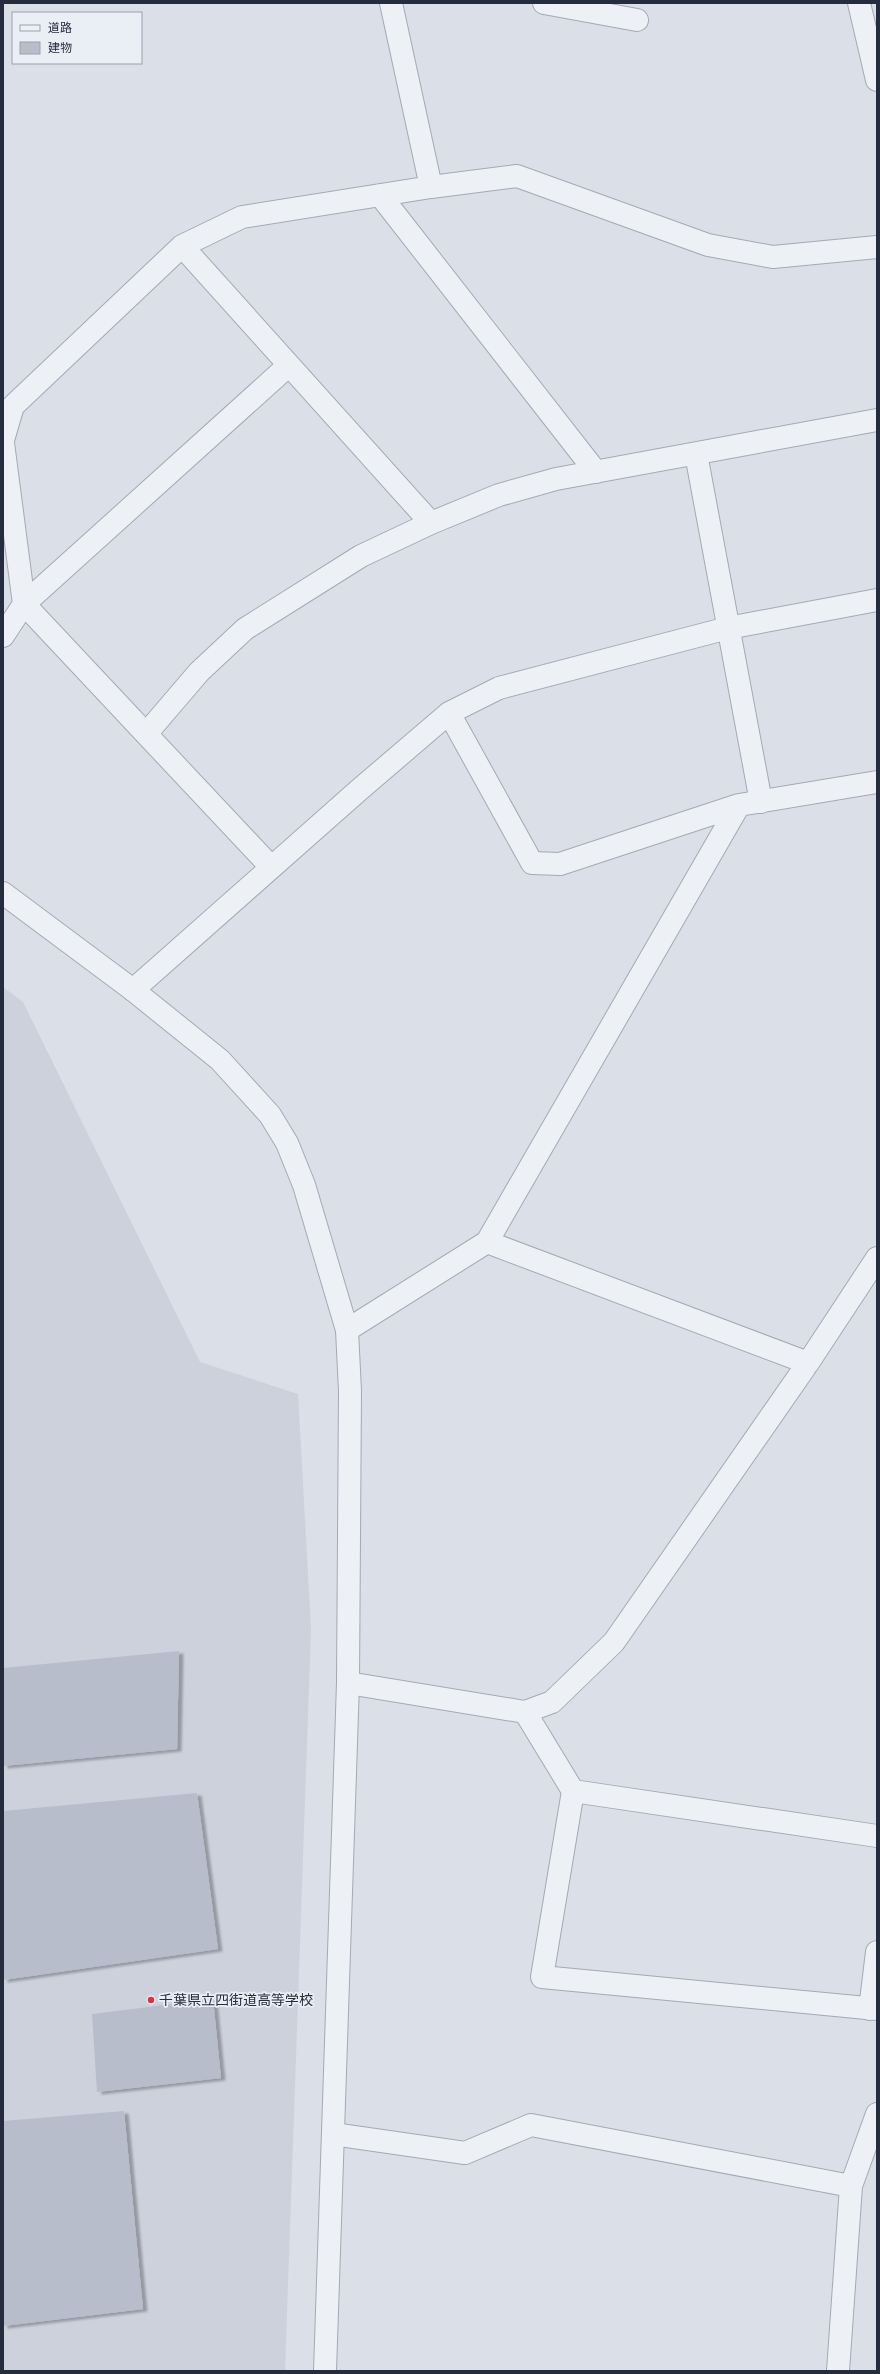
<svg xmlns="http://www.w3.org/2000/svg" width="880" height="2374" viewBox="0 0 880 2374" font-family="'Varela Round','Noto Sans JP',sans-serif">
  <defs>
    <filter id="shadow"><feDropShadow dx="4.5" dy="2.5" stdDeviation="1" flood-color="#0004"/></filter>
  </defs>
  <rect width="100%" height="100%" fill="#dbdfe7"/>
  <path fill="#ccd1dc" d="M3,987L23,1002L200,1362L298,1394L311,1629L285,2371H3Z"/>
  <path fill="#b7bdca" filter="url(#shadow)" d="M179,1651L177,1749L3,1766V1668Z
    M197,1793L218,1949L3,1980V1811Z
    M213,1999L221,2078L97,2092L92,2014Z
    M124,2111L143,2309L3,2326V2121Z"/>
  <g fill="none" stroke-linecap="round" stroke-linejoin="round">
    <defs>
      <path id="minor" d="M391,3L431,187
        M544,3L637,20
        M859,3L877,80
        M380,195L596,472
        M182,246L431,523
        M3,440L13,406L182,246L242,217L431,187L517,176L708,245L773,257L877,247
        M3,443L24,604L271,867
        M696,454L761,802
        M3,636L24,604L289,365
        M449,713L532,863L560,864L739,805L877,782
        M146,734L199,672L245,629L361,556L431,523L499,495L556,479L877,420
        M133,990L359,790L449,713L499,688L728,628L877,600
        M487,1242L808,1363
        M347,1330L487,1242L739,805
        M348,1683L525,1712L552,1702L614,1642L808,1363L877,1258
        M525,1712L573,1791L542,1977L877,2009
        M573,1791L877,1836
        M870,2009L877,1952
        M333,2134L465,2153L531,2125L851,2186
        M838,2371L851,2186L877,2114"/>
      <path id="tertiary" d="M3,893L133,990L220,1060L270,1115L287,1143L304,1185L347,1330L350,1391L348,1683L325,2371"/>
    </defs>
    <use href="#minor" stroke="#a4a9b4" stroke-width="24"/>
    <use href="#tertiary" stroke="#a4a9b4" stroke-width="24"/>
    <use href="#minor" stroke="#edf0f5" stroke-width="22"/>
    <use href="#tertiary" stroke="#edf0f5" stroke-width="22"/>
  </g>
  <circle fill="#da3242" stroke="#eaeef5" stroke-width="1.5" cx="151" cy="2000" r="4"/>
  <g text-anchor="middle" stroke-width="3.5" stroke-linejoin="round" paint-order="stroke">
    <g font-size="14" fill="#242c3e" stroke="#eaeef5" text-anchor="start">
      <text x="159" y="2005">千葉県立四街道高等学校</text>
    </g>
  </g>
  <rect width="880" height="2374" fill="none" stroke="#242c3e" stroke-width="8"/>
  <rect x="12" y="12" width="130" height="52" fill="#eaeef5" stroke="#9ba0ac"/>
  <rect x="20" y="25" width="20" height="6" fill="#edf0f5" stroke="#9ba0ac"/>
  <text x="48" y="32" font-size="12" fill="#242c3e">道路</text>
  <rect x="20" y="42" width="20" height="12" fill="#b7bdca" stroke="#9ba0ac"/>
  <text x="48" y="52" font-size="12" fill="#242c3e">建物</text>
</svg>
